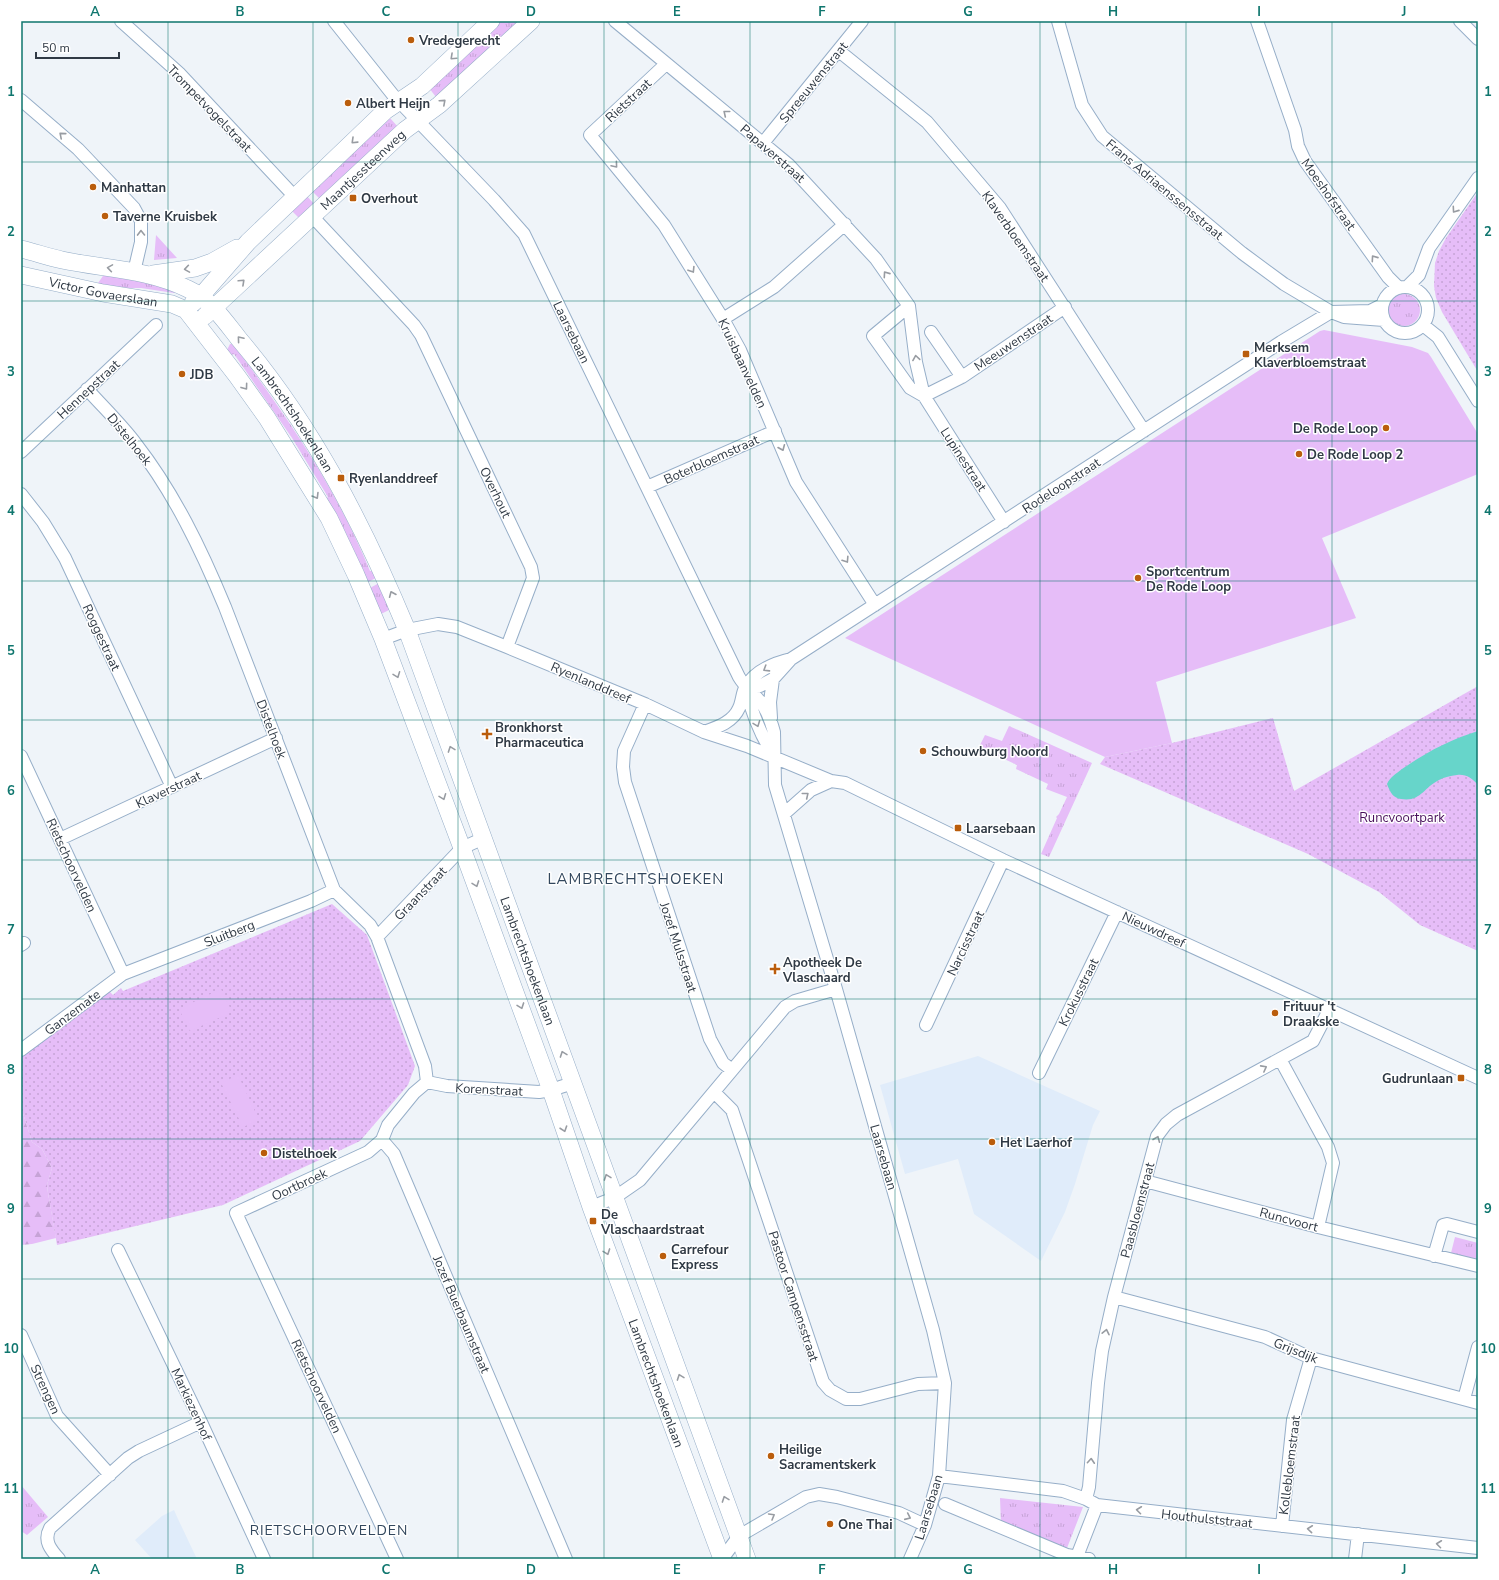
<svg xmlns="http://www.w3.org/2000/svg" width="1499" height="1580" viewBox="0 0 1499 1580" font-family="'Nunito Sans',sans-serif">
  <defs>
    <pattern id="grass-tufts" width="24" height="20" patternUnits="userSpaceOnUse"><rect width="24" height="20" fill="#e6bdf8"/><path d="M3 7l-1-3M5 7V3M7 7l1-3M15 17l-1-3M17 17v-4M19 17l1-3" fill="none" stroke="#c6a3d6"/></pattern>
    <pattern id="forest-firs" width="22" height="20" patternUnits="userSpaceOnUse"><rect width="22" height="20" fill="#e6bdf8"/><path d="M5 1l3.5 6h-7zM16 11l3.5 6h-7z" fill="#c6a3d6"/></pattern>
    <pattern id="park-dots" width="8" height="8" patternUnits="userSpaceOnUse"><rect width="8" height="8" fill="#e6bdf8"/><path d="M2 2h.1M6 6h.1" fill="none" stroke="#c6a3d6" stroke-width="1.8" stroke-linecap="round"/></pattern>
  </defs>
  <rect width="100%" height="100%" fill="#eff4f9"/>
  <path fill="#e0ecfa" d="M978,1056L1100,1111L1093,1125L1075,1184L1065,1212L1041,1261L974,1214L958,1159L905,1174L880,1085Z
    M174,1510L178,1519L197,1559H152L135,1540L162,1516Z"/>
  <path fill="url(#grass-tufts)" d="M500,21H523L436,97L429,88Z
    M390,118L398,127L321,200L311,190Z
    M306,195L315,205L300,219L291,210Z
    M156,235L177,258L154,260Z
    M105,273L178,288L174,293L141,288H129L124,289L96,286Z
    M1388 310a16 16 0 1 1 32 0a16 16 0 1 1-32 0Z
    M230,344H237L241,348L238,351C289,419 338,492 370,571H376L380,576L366,583L324,500L328,497L292,438L234,354L229,356L227,350Z
    M381,582L393,608L379,615L368,589Z
    M1009,726L1092,763L1049,857L1041,854L1057,818L1056,817L1059,814L1067,797L1046,789L1048,784L1016,769L1017,765L979,747L985,735L1002,741Z
    M1455,1237L1478,1243V1260L1451,1253Z
    M21,1485L48,1517L27,1535L21,1531Z
    M1000,1498L1083,1507L1067,1548L1001,1523Z"/>
  <path fill="url(#forest-firs)" d="M21,1107L32,1142L42,1149L52,1168L47,1185L48,1193L56,1238L32,1244L21,1245Z"/>
  <path fill="url(#park-dots)" d="M1478,192V372L1442,312L1436,298L1434,286L1435,263L1439,251L1446,238Z
    M1478,686V951L1420,925L1379,892L1308,854L1100,764L1105,757L1172,743L1273,718L1294,791Z
    M332,904L367,935L415,1066L408,1085L360,1141L223,1205L57,1245L48,1193L47,1185L52,1168L42,1149L32,1142L21,1107V1056L109,991L113,995L121,988L123,991Z"/>
  <path fill="#e6bdf8" d="M1324,330L1412,347L1428,353L1431,357L1478,434V474L1322,538L1356,618L1156,682L1172,743L1105,757L845,638L1320,331Z
    M221,989L232,1012L190,1031L179,1009Z
    M238,1075L259,1120L243,1127L221,1083Z"/>
  <path fill="#67d5ca" d="M1478,731V785C1472,778 1466,774 1457,775C1450,776 1445,777 1439,780C1423,788 1421,802 1401,799C1393,798 1390,792 1387,784C1390,777 1396,774 1402,769C1427,752 1449,740 1478,731Z"/>
  <g fill="none" stroke-linecap="round" stroke-linejoin="round">
    <defs>
      <path id="street" d="M121,21L180,74L295,197
        M334,21L393,95L494,200L524,234L739,677C745,687 751,691 758,699C766,707 771,721 774,732L775,785L836,989L933,1330L945,1383L939,1476L925,1525L910,1559
        M615,21L789,165L876,259L909,306L916,362L924,396L1004,522
        M1058,21L1082,105L1102,136L1242,253L1284,284L1331,312L1344,317L1384,320
        M1257,21L1295,130L1298,146L1305,161L1388,277L1399,288
        M1460,21L1478,39
        M839,51L927,122L1000,208L1144,431
        M666,64L590,135L664,225L723,319L740,350L796,482L875,605
        M21,100L78,149L134,208L141,221V242L134,272
        M763,143L862,21
        M312,216L414,325L421,335L531,567L533,578L507,647
        M1407,287L1419,275L1429,248L1478,178
        M1382 310a23 23 0 1 1 46 0a23 23 0 1 1-46 0Z
        M909,306L873,336L910,388L924,396
        M723,319L774,287L845,224
        M1423,325L1438,337L1478,401
        M931,332L962,377
        M87,389C103,407 121,424 136,444C174,493 201,549 225,607L334,890L370,925L377,937L425,1066L427,1082
        M924,396L962,377L1065,307
        M21,452L156,325
        M647,487L775,431
        M21,494L43,522L65,558L172,787
        M383,639L407,630L438,624L457,627L507,647L645,704L704,732L747,746L831,781L845,783L1003,860L1478,1078
        M745,687L760,686L773,679
        M746,689C752,714 760,734 774,756
        M645,704L624,751L623,767L625,782L710,1039L723,1063L732,1070
        M771,718L770,702L773,679L791,659L1281,342L1331,312L1370,311L1382,305
        M704,732C718,727 733,722 739,708C742,702 742,694 745,688C754,671 774,663 791,659
        M21,756L123,974
        M785,813L811,790L831,781
        M60,839L276,738
        M377,937L462,848L484,838
        M21,945L24,943
        M926,1025L1003,860
        M21,1050L123,974L311,901L334,890
        M1280,1059L1328,1147L1333,1163L1318,1227
        M1039,1073L1117,912
        M427,1082L447,1086L539,1092L551,1090L573,1083
        M714,1092L732,1110L823,1382L830,1390L846,1399H860L918,1384L945,1383
        M382,1140L394,1154L566,1559
        M1145,1181L1318,1227L1478,1266
        M591,1207L614,1198L640,1180L785,1007L795,1001L836,989
        M118,1250L201,1422L264,1559
        M1434,1256L1443,1225L1447,1224L1478,1232
        M1114,1297L1265,1337L1311,1358L1478,1403
        M21,1335L57,1416L110,1475
        M1464,1399L1478,1347
        M939,1476L1063,1491L1086,1499L1097,1505L1478,1548
        M1086,1499L1089,1487L1098,1383L1102,1351L1114,1297L1157,1136L1166,1124L1177,1115L1313,1041L1329,1010
        M945,1504L1067,1555L1089,1559
        M1282,1526L1293,1420L1311,1358
        M59,1559C51,1550 43,1541 50,1528L128,1458L139,1451L201,1422
        M397,1559L236,1213L368,1152L382,1140L388,1125L414,1093L427,1082
        M722,1559L739,1536L806,1497L819,1494L837,1497L899,1513L925,1525
        M1076,1559L1097,1505
        M1355,1559L1358,1534"/>
      <g id="secondary">
        <path id="s1" d="M21,249C34,252 48,257 62,260C104,269 148,269 188,289C210,299 224,320 239,339C312,425 364,526 407,630L747,1559"/>
        <path d="M153,274L195,268L212,262L237,248"/>
        <path id="s2" d="M21,275L103,293L172,304L186,310L237,376L267,418L329,518L356,575L383,639L462,848L551,1090L591,1207L722,1559"/>
        <path d="M193,303L201,296L248,242L385,111L422,86L491,21"/>
        <path id="s3" d="M205,316L405,130L439,105L531,21"/>
      </g>
    </defs>
    <use href="#street" stroke="#96aec8" stroke-width="14"/>
    <use href="#secondary" stroke="#96aec8" stroke-width="18"/>
    <use href="#street" stroke="#fff" stroke-width="12"/>
    <use href="#secondary" stroke="#fff" stroke-width="17"/>
  </g>
  <defs><path id="oneway-chevron" d="M-2-3.5L2.5 0L-2 3.5" fill="none" stroke-width="1.6" stroke-linecap="round" stroke-linejoin="round"/></defs>
  <g stroke="#989ca2">
    <use href="#oneway-chevron" transform="translate(453 57) rotate(137)"/>
    <use href="#oneway-chevron" transform="translate(443 102) rotate(-42)"/>
    <use href="#oneway-chevron" transform="translate(726 113) rotate(-141)"/>
    <use href="#oneway-chevron" transform="translate(62 135) rotate(-139)"/>
    <use href="#oneway-chevron" transform="translate(354 141) rotate(136)"/>
    <use href="#oneway-chevron" transform="translate(615 165) rotate(50)"/>
    <use href="#oneway-chevron" transform="translate(1455 210) rotate(125)"/>
    <use href="#oneway-chevron" transform="translate(141 233) rotate(-91)"/>
    <use href="#oneway-chevron" transform="translate(1374 258) rotate(-125)"/>
    <use href="#oneway-chevron" transform="translate(110 268) rotate(-171)"/>
    <use href="#oneway-chevron" transform="translate(187 269) rotate(171)"/>
    <use href="#oneway-chevron" transform="translate(692 270) rotate(58)"/>
    <use href="#oneway-chevron" transform="translate(886 274) rotate(-125)"/>
    <use href="#oneway-chevron" transform="translate(242 282) rotate(-43)"/>
    <use href="#oneway-chevron" transform="translate(240 339) rotate(-130)"/>
    <use href="#oneway-chevron" transform="translate(916 358) rotate(-99)"/>
    <use href="#oneway-chevron" transform="translate(245 387) rotate(54)"/>
    <use href="#oneway-chevron" transform="translate(782 448) rotate(67)"/>
    <use href="#oneway-chevron" transform="translate(316 496) rotate(59)"/>
    <use href="#oneway-chevron" transform="translate(846 560) rotate(57)"/>
    <use href="#oneway-chevron" transform="translate(392 594) rotate(-113)"/>
    <use href="#oneway-chevron" transform="translate(766 669) rotate(148)"/>
    <use href="#oneway-chevron" transform="translate(397 675) rotate(69)"/>
    <use href="#oneway-chevron" transform="translate(757 724) rotate(69)"/>
    <use href="#oneway-chevron" transform="translate(451 749) rotate(-110)"/>
    <use href="#oneway-chevron" transform="translate(806 795) rotate(-39)"/>
    <use href="#oneway-chevron" transform="translate(443 797) rotate(69)"/>
    <use href="#oneway-chevron" transform="translate(476 884) rotate(70)"/>
    <use href="#oneway-chevron" transform="translate(521 1006) rotate(70)"/>
    <use href="#oneway-chevron" transform="translate(563 1054) rotate(-110)"/>
    <use href="#oneway-chevron" transform="translate(1264 1068) rotate(-28)"/>
    <use href="#oneway-chevron" transform="translate(564 1129) rotate(71)"/>
    <use href="#oneway-chevron" transform="translate(1157 1139) rotate(-68)"/>
    <use href="#oneway-chevron" transform="translate(607 1177) rotate(-110)"/>
    <use href="#oneway-chevron" transform="translate(607 1252) rotate(70)"/>
    <use href="#oneway-chevron" transform="translate(1106 1332) rotate(-78)"/>
    <use href="#oneway-chevron" transform="translate(680 1377) rotate(-110)"/>
    <use href="#oneway-chevron" transform="translate(1091 1461) rotate(-86)"/>
    <use href="#oneway-chevron" transform="translate(725 1499) rotate(-110)"/>
    <use href="#oneway-chevron" transform="translate(1139 1510) rotate(-173)"/>
    <use href="#oneway-chevron" transform="translate(772 1516) rotate(-30)"/>
    <use href="#oneway-chevron" transform="translate(908 1517) rotate(24)"/>
    <use href="#oneway-chevron" transform="translate(1310 1529) rotate(-174)"/>
    <use href="#oneway-chevron" transform="translate(1439 1544) rotate(-173)"/>
  </g>
  <path fill="none" stroke="#0f766e" stroke-width="1" stroke-opacity="0.55" d="M168,21V1559M313,21V1559M458,21V1559M604,21V1559M750,21V1559M895,21V1559M1040,21V1559M1186,21V1559M1332,21V1559M21,162H1478M21,301H1478M21,441H1478M21,581H1478M21,720H1478M21,860H1478M21,999H1478M21,1139H1478M21,1279H1478M21,1418H1478"/>
  <g fill="#ba5d0c" stroke="#fff" stroke-width="1.5">
    <circle cx="411" cy="40" r="4"/>
    <circle cx="348" cy="103" r="4"/>
    <circle cx="93" cy="187" r="4"/>
    <rect x="349" y="194" width="8" height="8" rx="2"/>
    <circle cx="105" cy="216" r="4"/>
    <rect x="1242" y="350" width="8" height="8" rx="2"/>
    <circle cx="182" cy="374" r="4"/>
    <circle cx="1386" cy="428" r="4"/>
    <circle cx="1299" cy="454" r="4"/>
    <rect x="337" y="474" width="8" height="8" rx="2"/>
    <circle cx="1138" cy="578" r="4"/>
    <path d="M485 728h4v4h4v4h-4v4h-4v-4h-4v-4h4z"/>
    <circle cx="923" cy="751" r="4"/>
    <rect x="954" y="824" width="8" height="8" rx="2"/>
    <path d="M773 963h4v4h4v4h-4v4h-4v-4h-4v-4h4z"/>
    <circle cx="1275" cy="1013" r="4"/>
    <rect x="1457" y="1074" width="8" height="8" rx="2"/>
    <circle cx="992" cy="1142" r="4"/>
    <circle cx="264" cy="1153" r="4"/>
    <rect x="589" y="1217" width="8" height="8" rx="2"/>
    <circle cx="663" cy="1256" r="4"/>
    <circle cx="771" cy="1456" r="4"/>
    <circle cx="830" cy="1524" r="4"/>
  </g>
  <g text-anchor="middle" stroke-width="3" stroke-linejoin="round" paint-order="stroke">
    <g font-size="13" font-weight="bold" fill="#303a45" stroke="#fff" text-anchor="start">
      <text x="419" y="45">Vredegerecht</text>
      <text x="356" y="108">Albert Heijn</text>
      <text x="101" y="192">Manhattan</text>
      <text x="361" y="203">Overhout</text>
      <text x="113" y="221">Taverne Kruisbek</text>
      <text x="1254" y="352">Merksem<tspan x="1254" dy="15">Klaverbloemstraat</tspan></text>
      <text x="190" y="379">JDB</text>
      <text x="1378" y="433" text-anchor="end">De Rode Loop</text>
      <text x="1307" y="459">De Rode Loop 2</text>
      <text x="349" y="483">Ryenlanddreef</text>
      <text x="1146" y="576">Sportcentrum<tspan x="1146" dy="15">De Rode Loop</tspan></text>
      <text x="495" y="732">Bronkhorst<tspan x="495" dy="15">Pharmaceutica</tspan></text>
      <text x="931" y="756">Schouwburg Noord</text>
      <text x="966" y="833">Laarsebaan</text>
      <text x="783" y="967">Apotheek De<tspan x="783" dy="15">Vlaschaard</tspan></text>
      <text x="1283" y="1011">Frituur 't<tspan x="1283" dy="15">Draakske</tspan></text>
      <text x="1453" y="1083" text-anchor="end">Gudrunlaan</text>
      <text x="1000" y="1147">Het Laerhof</text>
      <text x="272" y="1158">Distelhoek</text>
      <text x="601" y="1219">De<tspan x="601" dy="15">Vlaschaardstraat</tspan></text>
      <text x="671" y="1254">Carrefour<tspan x="671" dy="15">Express</tspan></text>
      <text x="779" y="1454">Heilige<tspan x="779" dy="15">Sacramentskerk</tspan></text>
      <text x="838" y="1529">One Thai</text>
    </g>
    <g font-size="13" fill="#303a45" stroke="#fff">
      <text transform="translate(813 82) rotate(-51)" y="5">Spreeuwenstraat</text>
      <text transform="translate(628 100) rotate(-43)" y="5">Rietstraat</text>
      <text transform="translate(210 108) rotate(46)" y="5">Trompetvogelstraat</text>
      <text transform="translate(773 153) rotate(41)" y="5">Papaverstraat</text>
      <text dy="5" stroke="none"><textPath href="#s3" startOffset="215">Maantjessteenweg</textPath></text>
      <text transform="translate(1165 189) rotate(40)" y="5">Frans Adriaenssensstraat</text>
      <text transform="translate(1329 194) rotate(55)" y="5">Moeshofstraat</text>
      <text transform="translate(1016 236) rotate(55)" y="5">Klaverbloemstraat</text>
      <text dy="5" stroke="none"><textPath href="#s2" startOffset="84">Victor Govaerslaan</textPath></text>
      <text transform="translate(572 332) rotate(64)" y="5">Laarsebaan</text>
      <text transform="translate(1013 342) rotate(-34)" y="5">Meeuwenstraat</text>
      <text transform="translate(743 363) rotate(65)" y="5">Kruisbaanvelden</text>
      <text transform="translate(88 389) rotate(-43)" y="5">Hennepstraat</text>
      <text dy="5" stroke="none"><textPath href="#s1" startOffset="337">Lambrechtshoekenlaan</textPath></text>
      <text transform="translate(130 439) rotate(51)" y="5">Distelhoek</text>
      <text transform="translate(711 459) rotate(-24)" y="5">Boterbloemstraat</text>
      <text transform="translate(964 459) rotate(57)" y="5">Lupinestraat</text>
      <text transform="translate(1061 485) rotate(-33)" y="5">Rodeloopstraat</text>
      <text transform="translate(496 492) rotate(64)" y="5">Overhout</text>
      <text transform="translate(102 637) rotate(65)" y="5">Roggestraat</text>
      <text transform="translate(591 682) rotate(23)" y="5">Ryenlanddreef</text>
      <text transform="translate(272 729) rotate(69)" y="5">Distelhoek</text>
      <text transform="translate(168 789) rotate(-25)" y="5">Klaverstraat</text>
      <text transform="translate(72 865) rotate(65)" y="5">Rietschoorvelden</text>
      <text transform="translate(420 893) rotate(-46)" y="5">Graanstraat</text>
      <text transform="translate(1154 929) rotate(25)" y="5">Nieuwdreef</text>
      <text transform="translate(229 933) rotate(-21)" y="5">Sluitberg</text>
      <text transform="translate(965 943) rotate(-65)" y="5">Narcisstraat</text>
      <text transform="translate(679 947) rotate(72)" y="5">Jozef Mulsstraat</text>
      <text dy="5" stroke="none"><textPath href="#s1" startOffset="934">Lambrechtshoekenlaan</textPath></text>
      <text transform="translate(1078 992) rotate(-64)" y="5">Krokusstraat</text>
      <text transform="translate(72 1012) rotate(-37)" y="5">Ganzemate</text>
      <text transform="translate(489 1089) rotate(3)" y="5">Korenstraat</text>
      <text transform="translate(884 1157) rotate(74)" y="5">Laarsebaan</text>
      <text transform="translate(299 1184) rotate(-25)" y="5">Oortbroek</text>
      <text transform="translate(1137 1210) rotate(-75)" y="5">Paasbloemstraat</text>
      <text transform="translate(1289 1219) rotate(15)" y="5">Runcvoort</text>
      <text transform="translate(794 1296) rotate(72)" y="5">Pastoor Campensstraat</text>
      <text transform="translate(462 1314) rotate(67)" y="5">Jozef Buerbaumstraat</text>
      <text transform="translate(1296 1350) rotate(22)" y="5">Grijsdijk</text>
      <text dy="5" stroke="none"><textPath href="#s2" startOffset="1347">Lambrechtshoekenlaan</textPath></text>
      <text transform="translate(317 1386) rotate(65)" y="5">Rietschoorvelden</text>
      <text transform="translate(46 1389) rotate(65)" y="5">Strengen</text>
      <text transform="translate(192 1404) rotate(65)" y="5">Markiezenhof</text>
      <text transform="translate(1289 1465) rotate(-83)" y="5">Kollebloemstraat</text>
      <text transform="translate(928 1507) rotate(-73)" y="5">Laarsebaan</text>
      <text transform="translate(1207 1518) rotate(6)" y="5">Houthulststraat</text>
    </g>
    <g font-size="13" fill="#490f5c" stroke="#fff">
      <text x="1402" y="822">Runcvoortpark</text>
    </g>
    <g font-size="14" letter-spacing="1" fill="#32475d" stroke="#fff">
      <text x="329" y="1535">RIETSCHOORVELDEN</text>
    </g>
    <g font-size="15" letter-spacing="1" fill="#32475d" stroke="#fff">
      <text x="636" y="884">LAMBRECHTSHOEKEN</text>
    </g>
  </g>
  <rect width="1499" height="1580" fill="none" stroke="#ffffff" stroke-width="44"/>
  <path d="M36 52v6h83v-6" fill="none" stroke="#303a45" stroke-width="2"/>
  <text x="42" y="52" font-size="12" fill="#303a45" stroke="#ffffff" stroke-width="3" paint-order="stroke">50 m</text>
  <rect x="22" y="22" width="1455" height="1536" fill="none" stroke="#0f766e" stroke-width="1.5"/>
  <g font-size="13" text-anchor="middle" font-weight="bold" fill="#0f766e">
    <text x="95" y="16">A</text>
    <text x="240" y="16">B</text>
    <text x="386" y="16">C</text>
    <text x="531" y="16">D</text>
    <text x="677" y="16">E</text>
    <text x="822" y="16">F</text>
    <text x="968" y="16">G</text>
    <text x="1113" y="16">H</text>
    <text x="1259" y="16">I</text>
    <text x="1404" y="16">J</text>
    <text x="11" y="96">1</text>
    <text x="1488" y="96">1</text>
    <text x="11" y="236">2</text>
    <text x="1488" y="236">2</text>
    <text x="11" y="376">3</text>
    <text x="1488" y="376">3</text>
    <text x="11" y="515">4</text>
    <text x="1488" y="515">4</text>
    <text x="11" y="655">5</text>
    <text x="1488" y="655">5</text>
    <text x="11" y="795">6</text>
    <text x="1488" y="795">6</text>
    <text x="11" y="934">7</text>
    <text x="1488" y="934">7</text>
    <text x="11" y="1074">8</text>
    <text x="1488" y="1074">8</text>
    <text x="11" y="1213">9</text>
    <text x="1488" y="1213">9</text>
    <text x="11" y="1353">10</text>
    <text x="1488" y="1353">10</text>
    <text x="11" y="1493">11</text>
    <text x="1488" y="1493">11</text>
    <text x="95" y="1574">A</text>
    <text x="240" y="1574">B</text>
    <text x="386" y="1574">C</text>
    <text x="531" y="1574">D</text>
    <text x="677" y="1574">E</text>
    <text x="822" y="1574">F</text>
    <text x="968" y="1574">G</text>
    <text x="1113" y="1574">H</text>
    <text x="1259" y="1574">I</text>
    <text x="1404" y="1574">J</text>
  </g>
</svg>
